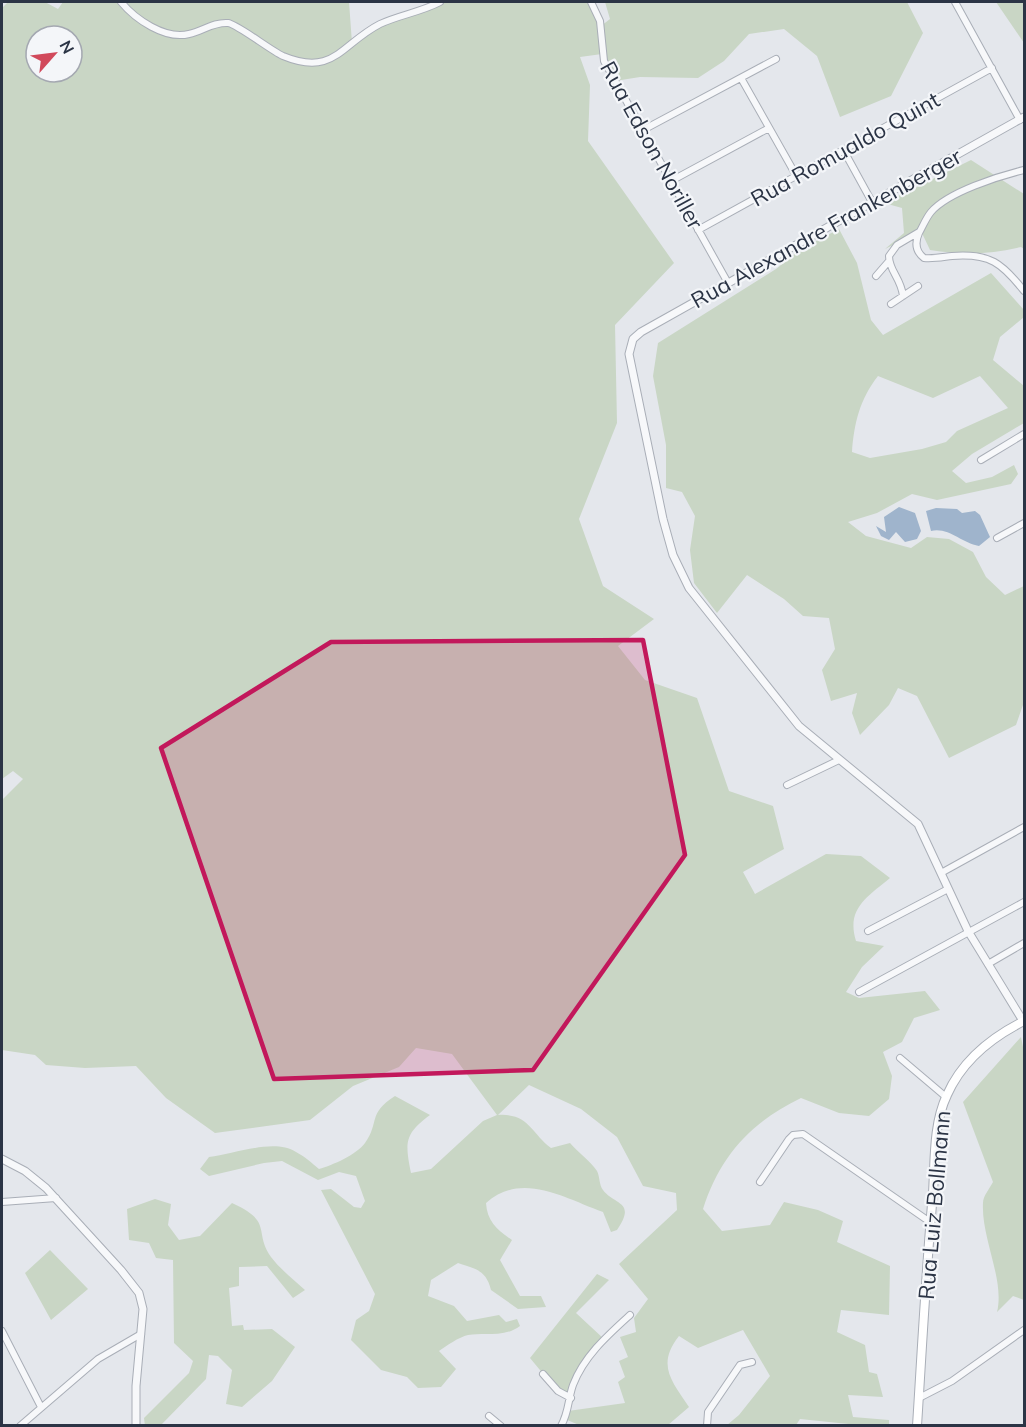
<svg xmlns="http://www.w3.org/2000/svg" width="1026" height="1427" viewBox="0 0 1026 1427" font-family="Mulish,sans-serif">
  <rect width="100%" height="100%" fill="#e4e7ec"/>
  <path fill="#c9d6c5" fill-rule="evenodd" d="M8,2H45L58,9L63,2H349L352,43L367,32L440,2H591L601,26L610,19L605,2H907L923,33L891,96L840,117L817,56L784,29L749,34L724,61L698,78L640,77L615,81L602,54L580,57L590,85L588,141L674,263L615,325L617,423L579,519L603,586L654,619L618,646L645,680L697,698L729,791L773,806L784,849L743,872L755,894L826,854L861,856L890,878C867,897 846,909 856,941L884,946L862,967L846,992L859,998L925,991L940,1010L914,1018L902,1042L883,1052L892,1076L889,1099L869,1116L839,1113L801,1098C751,1122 720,1156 703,1209L722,1231L770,1225L784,1202L818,1210L843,1221L837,1242L890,1266L889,1315L841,1310L837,1332L865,1345L869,1372L877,1374L883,1397L848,1395L853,1417L889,1420V1425H858L800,1419L796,1425H727L739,1415L770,1376L743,1330L698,1348L679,1336C656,1365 672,1381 689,1407L668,1425H579L565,1419L568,1411L625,1403L618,1382L625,1377L619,1361L628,1357L620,1337L636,1332L634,1318L648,1299L619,1264L677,1210L676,1193L643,1186L617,1137L581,1109L529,1085L498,1115C529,1113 531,1133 551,1148L570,1143C578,1152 591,1162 597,1171C600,1177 599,1185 603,1190C614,1205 637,1201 617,1230L611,1232L603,1212C564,1198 522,1171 486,1203C487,1221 497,1230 512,1240L500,1260L520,1296H541L546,1307L518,1309L491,1290C486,1270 476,1269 458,1263L431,1280L428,1296L454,1306L467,1321L499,1315L506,1322L517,1319L520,1326C504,1338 485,1332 468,1335C459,1337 446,1346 439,1351L456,1369L441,1387L418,1388L407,1377L381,1370L351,1340L356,1320L369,1311L375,1294L321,1190L331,1189L354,1207L361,1208L365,1201L356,1176L339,1172L318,1180L282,1161L264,1163L209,1176L200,1169L209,1157C235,1154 274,1138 296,1152C304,1156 312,1163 319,1169C333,1165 356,1155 365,1143C380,1122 367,1114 395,1096L430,1115C404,1134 405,1143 411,1173L431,1169L483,1121L497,1115L452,1054L416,1048L399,1067L353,1086L310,1120L215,1133L166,1098L136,1066L85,1068L46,1065L35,1055L2,1050V800L23,779L13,771L2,779V8ZM36,36H72V72H36Z
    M995,2H1024V43L996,2Z
    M971,160L1024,194V249L1021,247C989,255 962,255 930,250L921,231L885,249L904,233L902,208L884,203Z
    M839,229L857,263L871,320L883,335L991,273L1024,310V317L1000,337L993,360L1024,386V423L972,454L952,471L966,483L992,477L1014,465L1018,474L1011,484L937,500L912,494L877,513L848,522L866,536L911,548L927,537L949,539L973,552L986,577L1005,595L1024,586V702L1016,725L949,758L917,696L898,688L889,705L860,735L852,713L857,693L831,701L822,670L835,649L829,618L803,616L784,599L747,575L717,613L694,583L690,550L695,516L682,492L666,488V445L653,376L658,343L776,269L801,249ZM878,376L933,398L980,376L1008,408L957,431L946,442L922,449L870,458L852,452C854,423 860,399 878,376Z
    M1021,1037L1024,1052V1300L1013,1296L997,1312C1005,1280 981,1238 983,1203C983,1196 990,1188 993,1182L963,1102Z
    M155,1199L171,1204L168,1225L179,1240L200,1236L232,1203C274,1222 253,1231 271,1257C280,1269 294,1280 305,1290L293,1298L267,1266L239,1267V1286L229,1288L232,1326L243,1325L244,1330L272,1329L295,1347L272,1381L242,1407L226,1404L232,1370L218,1356L209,1355L206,1379L161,1425L145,1426L144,1418L189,1373L193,1361L174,1343L173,1260L156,1258L149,1243L129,1240L127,1209Z
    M50,1250L88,1289L51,1320L25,1273Z
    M597,1274L609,1280L576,1313L604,1339L585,1362L571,1398L554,1387L530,1358Z"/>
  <path fill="#9fb4cc" d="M899,507L915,513L921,531L917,539L905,542L896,532L889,540L881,536L876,526L886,532L884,517Z
    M936,508L957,509L962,513L975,511L980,515L990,537L979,546C961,543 949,527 931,531L926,511Z"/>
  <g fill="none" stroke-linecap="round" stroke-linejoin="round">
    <defs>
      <path id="minor" d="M121,2C135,19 165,40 189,34C203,31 213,22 228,23C237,24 270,50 283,56C334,77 341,44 380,24C399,15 421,12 440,2
        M591,2L600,21L604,61L728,283
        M955,2L1020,120
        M741,78L797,177
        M643,130L776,59
        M844,151L872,202
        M1024,170C999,176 948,192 931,212C926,218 923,226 919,233C915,242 915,251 924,258C933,259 943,257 952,256C990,253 1002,263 1024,291
        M671,181L769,128
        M698,230L992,68
        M876,276L889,261
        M903,296C901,278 889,271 889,256L897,245L919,232
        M891,304L918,286
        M981,460L1024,434
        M997,538L1024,523
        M787,785L839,760
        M941,873L1024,827
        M868,931L948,889
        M988,964L1024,943
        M859,992L1024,902
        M900,1058L946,1097
        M760,1182L789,1139L793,1135L803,1134L930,1222
        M2,1202L56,1198
        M2,1331L41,1407
        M543,1374L558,1391L571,1398
        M919,1398L952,1381L1024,1330
        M489,1416L501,1426
        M20,1426L98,1359L141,1334
        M561,1426C569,1412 568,1399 573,1385C584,1356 608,1335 630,1315
        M707,1426L708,1412L740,1365L752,1362"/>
      <path id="tertiary" d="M1023,1021L968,931L918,824L799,726L689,588L673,555L663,519L629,354L633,339L641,332L1024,117
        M2,1159L25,1171L46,1188L121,1270L139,1293L143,1309L136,1386V1426"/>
      <path id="secondary" d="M917,1426C922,1348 926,1271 933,1193C935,1162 933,1124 947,1095C962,1061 992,1037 1024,1021"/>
    </defs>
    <use href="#minor" stroke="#a9aeb7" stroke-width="8"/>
    <use href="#tertiary" stroke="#a9aeb7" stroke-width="9"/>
    <use href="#secondary" stroke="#a9aeb7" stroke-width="10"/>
    <use href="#minor" stroke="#f7f8fa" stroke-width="6"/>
    <use href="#tertiary" stroke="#f7f8fa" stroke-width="7"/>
    <use href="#secondary" stroke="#fff" stroke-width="8"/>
  </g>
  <path fill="#c2185b" fill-opacity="0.2" stroke="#c2185b" stroke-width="4.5" stroke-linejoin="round" d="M643,640L685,855L533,1070L274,1079L161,748L331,642Z"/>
  <g text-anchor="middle" stroke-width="4.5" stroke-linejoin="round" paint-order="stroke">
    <g font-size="22" fill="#2b3445" stroke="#f4f6f9">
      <text transform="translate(652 145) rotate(61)" y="8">Rua Edson Noriller</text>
      <text transform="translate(845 149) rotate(-29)" y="8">Rua Romualdo Quint</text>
      <text transform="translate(826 228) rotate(-29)" y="8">Rua Alexandre Frankenberger</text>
      <text transform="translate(934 1205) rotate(-85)" y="8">Rua Luiz Bollmann</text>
    </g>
  </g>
  <rect width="1026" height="1427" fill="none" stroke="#2b3445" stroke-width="6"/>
  <g transform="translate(54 54) rotate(62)"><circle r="28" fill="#f4f6f9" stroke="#a4a8b1" stroke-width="1.5"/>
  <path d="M0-4.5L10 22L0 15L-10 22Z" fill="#d1495b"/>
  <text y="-9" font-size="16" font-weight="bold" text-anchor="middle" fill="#2b3445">N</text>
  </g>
</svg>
